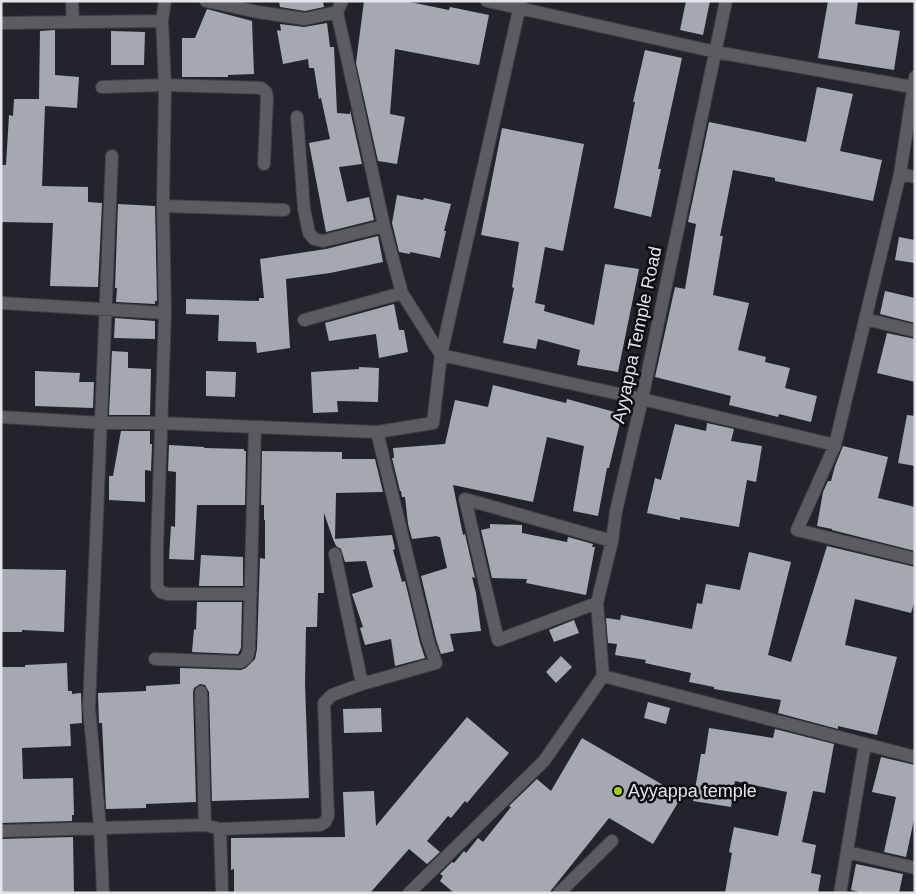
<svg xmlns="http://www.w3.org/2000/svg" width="916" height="894" viewBox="0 0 916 894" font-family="Arial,sans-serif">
  <rect width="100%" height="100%" fill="#22232b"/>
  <path fill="#a5a8b1" d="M279,1H323L324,7L305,11L280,7Z
    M364,1H405L449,10L450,7L489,15L479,65L395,49L390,114L405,117L397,164L378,161L356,63Z
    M686,1H710L703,35L680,30Z
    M828,1H858L855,24L900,31L894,70L818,58Z
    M207,9L252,21L254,74L228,75V77H182V38H195Z
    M327,23L330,47H334L337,113L350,114V110L362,164L339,167L347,202L369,197L374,220L326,232L309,143L330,139L321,98L319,99L314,68H309L308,59L283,64L277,30L281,31L280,24L304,27Z
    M55,30V75L79,77L77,108L45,106L42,186L88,187V202L102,203L98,287L50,286L53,223L1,222V165H6L9,115L13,116L14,99H39L40,31Z
    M111,31L145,32L144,65H111Z
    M645,50L682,58L658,169H661L651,217L614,208L635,102H633Z
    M817,87L853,94L840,151L882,160L873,201L775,181V178L733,170L720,236H723L713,295L749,303L738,350L766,357L765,362L790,368L785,388L817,396L811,422L779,414L778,417L729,405L731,396L655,377L675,287L685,289L696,224L688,222L709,122L806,142Z
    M502,128L584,144L563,251L545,247L535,303L545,305L544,311L594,325L605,264L639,269L618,372L577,365L580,350L538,339L536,349L503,343L514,288L512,287L519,242L481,235Z
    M397,195L423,200L424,198L451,204L444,231H446L440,258L410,252V254L399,252L392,223Z
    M118,204L155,206L157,301H155V304L116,302L117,288H115Z
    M378,236L383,262L330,273L286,279L290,348L257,353L256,342L218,341L219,315L186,314V299L259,301V298H264L260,259L326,249Z
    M899,237L915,240V263L895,260Z
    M885,291L915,298V323L880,314Z
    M394,304L399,330H404L408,352L379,358L376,334L329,341L325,323Z
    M115,318L155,321V339L114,338Z
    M887,333L915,339V382L877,373Z
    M112,351L128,352V368L151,369L150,415H109Z
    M359,367L379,368L378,402L337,401L338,412L313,413L311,372L359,369Z
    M35,371L80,373L79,382H94L93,408L35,406Z
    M206,371L236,372L235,397L206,396Z
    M493,385L566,403L567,399L622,414L609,468H607L598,516L573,511L584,446L547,437L533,502L453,485L463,535L465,534L475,578L472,577L476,593L481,631L450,634L454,651L441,654L436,639L421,576L447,568L440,537H438L437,536L412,539L408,524L405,497H402L401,491H400L392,458H394L393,448L445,444L455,400L488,407Z
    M907,415L915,416V466L898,463Z
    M707,423L734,429L731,441L762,446L756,482L747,480L739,527L680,517V520L647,513L655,478L661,480L675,424L706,431Z
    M121,431H150V444H152L151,471L145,470V502L109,500V476H113Z
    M169,445L204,447V448L244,449V451H246L245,505H197L194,560L169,559L171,526L175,527L176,472L168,471Z
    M843,446L888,457L878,498L915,507V551L832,530V529L817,526L823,492L828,481H831L835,466Z
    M262,451L342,452V459H375L383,492L336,493L335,539H333L324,513V593H318L317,627H306L305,683L309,798L212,801L209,692L205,685L200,684L194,688L193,692L196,802L146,804V808L106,809L102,723H99L98,693L146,691V686L180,684V668L241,670L246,668L255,659L257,649L260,558L265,559V520H264V505H261Z
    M490,524L522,525V533L567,542L568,537L593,544L592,547H595L586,595L526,583L527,579L492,578L481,530L490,528Z
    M392,535L395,549L393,550L402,582L405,581L420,643L425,658L395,666L391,639L365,645L360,628L363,627L352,594L373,587L366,561L345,562L341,549L336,546L333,539Z
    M827,546L915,567V600L911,613L855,599L845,645L897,657L877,735L838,726V729L778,713L781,700L714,689V687L689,682L691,673L645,663L646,660L615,655L617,644L608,643L606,618L620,620L621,615L692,629L697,603L702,604L706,584L740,590L749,552L791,562L768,655L791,662Z
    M201,555L243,557V586H199Z
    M1,569L66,570L64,632L22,630V632H1Z
    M197,602H242L241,648L238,654L192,652L194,629L196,630Z
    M574,620L579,633L554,642L549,630Z
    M561,656L572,667L556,683L546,672Z
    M67,663L68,691H72V694L81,693L82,723L70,724L71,746L22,748L23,779L73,778L74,815H72V821L1,823V667H25V665Z
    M648,702L670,708L666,724L644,718Z
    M381,708L382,732L344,733L343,709Z
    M467,717L509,753L467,803L465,801L451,818L448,816L427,841L440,852L427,864L409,849L370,893H234V869L231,870V838L345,837L343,792L374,791L376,826Z
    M709,728L773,738L775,729L834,744L825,793L813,791L802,842L816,845L811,873L821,875L818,893H725L732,853L729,852L734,827L778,836L787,792L735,781L731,807L693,801L701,754H705Z
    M582,738L682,796L653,844L609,818L549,893H454L440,881L443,876L440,874L452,862L454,863L464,851L466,853L478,838L483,842L511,807L509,806L537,779L551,791Z
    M881,757L915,765V815L906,857L884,852L896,797L872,792Z
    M73,837L74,893H1V839Z
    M856,864L903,874L899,893H863L851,890Z"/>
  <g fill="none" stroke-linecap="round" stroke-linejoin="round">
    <defs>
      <path id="minor" d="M72,1L73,22
        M165,1L162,21L165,85L163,206L165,313L157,547V587L161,592L168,594H251
        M206,1L258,12L305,19L337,12L342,1
        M487,1L716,52L912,87
        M337,12L384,226L402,293L441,355
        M1,23L162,21
        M915,77L900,174L915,177
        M102,87L165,85L261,88L266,92L267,99L264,164
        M297,117L304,209L309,233L314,239L323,241L384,226
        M900,174L835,445L797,530L915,559
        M163,206L284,210
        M1,303L165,313
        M865,319L915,331
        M304,320L402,293
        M441,355L521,1
        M1,417L102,423H161L377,432L433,423L441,355L642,399L835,445
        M335,554L362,684
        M597,603L498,640L465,499L612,541
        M155,659L241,662L247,657L249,649L255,427
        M603,676L597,603L612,541L616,511L642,399L726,1
        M603,676L915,757
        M201,692L205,825
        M220,829L222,893
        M1,831L205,825L220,829L320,825L325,822L328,816L324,703L332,695L362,684L436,663L428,641L377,432
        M847,852L915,868
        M103,893L100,827L89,707L112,156
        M409,893L544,761L603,676
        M559,893L612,841
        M840,893L865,744"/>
    </defs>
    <use href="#minor" stroke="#3d3e46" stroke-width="14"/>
    <use href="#minor" stroke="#5b5c5f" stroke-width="12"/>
  </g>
  <circle fill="#a0c92c" stroke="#0c0d10" stroke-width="2" cx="618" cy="791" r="5"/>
  <g text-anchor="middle" stroke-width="5" stroke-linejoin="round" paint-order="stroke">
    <g font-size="18" fill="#e3e4e9" stroke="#0c0d10">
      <text transform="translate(637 335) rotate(-78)" y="6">Ayyappa Temple Road</text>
    </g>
    <g font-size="18" fill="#e3e4e9" stroke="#0c0d10" text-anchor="start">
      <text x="628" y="797">Ayyappa temple</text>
    </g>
  </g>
  <rect width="916" height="894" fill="none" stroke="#e3e4e9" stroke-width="5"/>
</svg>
